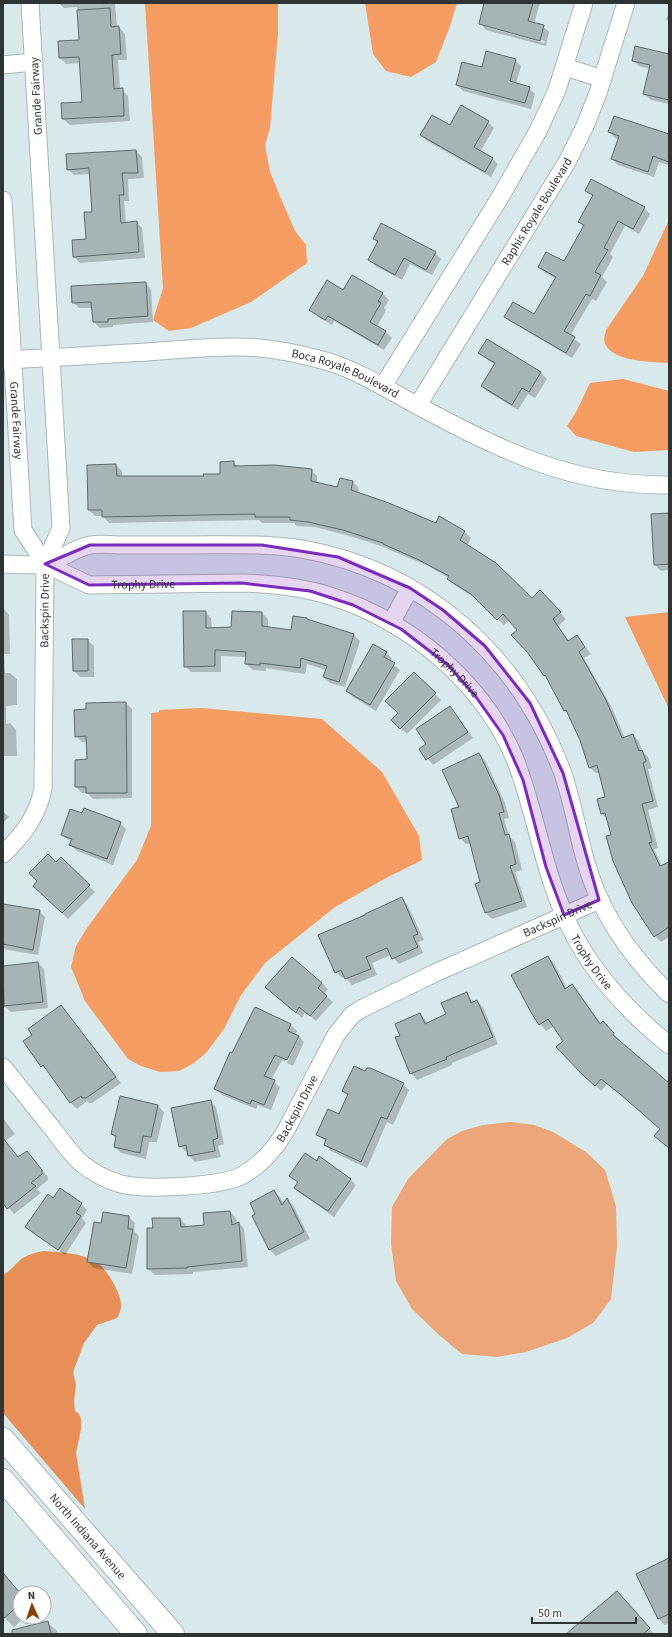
<svg xmlns="http://www.w3.org/2000/svg" width="672" height="1637" viewBox="0 0 672 1637" font-family="'Source Sans 3',sans-serif">
  <rect width="100%" height="100%" fill="#d9e8ea"/>
  <path fill="#eca679" d="M511,1122L534,1125L553,1132L586,1152L605,1170L616,1206L617,1246L611,1299L593,1323L567,1338L526,1352L497,1357L462,1354L439,1335L412,1309L396,1281L391,1244L392,1207L408,1179L447,1139L462,1131L483,1125Z"/>
  <path fill="#e78f56" d="M43,1251C61,1252 79,1253 95,1261C105,1266 122,1294 121,1306C121,1310 119,1314 117,1318L97,1325L84,1343L73,1372L76,1385L74,1401L75,1411L79,1414L81,1419V1429L76,1453L85,1509L3,1413V1275C11,1270 12,1268 18,1262C25,1255 34,1253 43,1251Z"/>
  <path fill="#f59c62" d="M145,3H278V32L270,128L265,145L270,172L282,201L295,231L306,245L307,263L251,302L191,328L169,331L153,320L163,288Z
    M365,3H457L450,26L436,62L411,77L386,71L373,54Z
    M669,220V363C652,362 606,362 604,339C604,337 606,332 606,330L643,276Z
    M623,379L669,391V450L634,452L576,436L567,426L576,412L590,383Z
    M669,612V709L625,617Z
    M201,708L322,719L382,772L419,836L422,860L386,878L335,907L265,963L241,995L224,1029L206,1053L194,1063L179,1071L160,1072L141,1066L128,1059L85,1001L71,967L76,946L87,928L137,860L151,826V713L159,712V710Z"/>
  <path fill="#0003" fill-rule="evenodd" d="M59,3H125L115,4L117,28L119,27L125,34L127,60H118L120,90H122L128,96L130,121L70,125L63,119L83,103L80,63L66,64L60,58L80,41L77,7L64,8Z
    M485,3H540L534,24L543,26L549,32L546,46L486,30L480,23ZM486,25L545,41L544,43L486,27Z
    M669,13V22L666,19Z
    M669,55V104L651,100L644,93L650,69L639,66L633,60Z
    M515,60L521,66L516,84L529,88L535,94L531,109L463,91L457,85L482,69Z
    M488,122L494,128L480,152L492,158L498,164L491,177L427,141L421,135L450,126Z
    M609,132L669,136V165L659,162L654,177L618,165L612,159L619,140L615,138Z
    M136,151L142,157L144,178L128,179L129,201H124L126,223L136,222L142,228L145,258L80,263L74,257L87,240L93,213L91,174L74,175L68,169Z
    M586,190L644,208L650,214L639,234L625,226L610,254L613,257L602,277L607,282L596,301L592,299L570,336L581,344L572,358L511,322L505,316H534L556,279L545,273L539,267L564,263L584,226L580,222L593,197Z
    M374,238L435,253L441,259L432,275L410,264L402,280L375,266L369,260L378,242Z
    M352,276L383,294L389,300L384,308L386,310L377,327L386,332L392,338L384,350L334,321L332,325L317,316L311,310L343,291Z
    M145,283L151,289L153,322L113,325V327L100,328L94,322L93,308H79L73,302Z
    M487,340L541,373L547,379L535,398L528,394L518,410L488,392L482,386L495,365L485,358L479,352Z
    M233,462L238,467L311,470L317,476V484L338,488L353,482L359,488L358,493L436,524L440,518L465,532L471,538L467,546L532,599L546,597L566,619L558,626L569,641L577,636L591,654L584,658L612,708L625,738L633,735L639,741L642,751L648,757L652,768L648,769L658,807L648,810L658,848L654,849L662,866L669,864V937L661,942L655,936L612,836L608,819L602,814L599,799L606,798L600,772L596,773L589,767L580,740L570,715L565,711L548,679L528,652L519,630L509,620L504,625L478,600L454,585L449,578L426,565L390,550L387,548L350,536L315,527L297,526L294,523H262L259,520L109,523L103,516H95L89,510L116,465L122,471V477H205L221,475Z
    M669,514V570L661,571L655,565Z
    M3,603L4,609L9,615L10,654H4L5,673H10L17,679V705L6,706V724L10,723L16,730L17,756H4L3,762Z
    M205,612L211,618L212,628H232L262,613L268,619V628L291,631L309,621L353,634L360,641L345,687L330,683L324,677L326,670L307,664L305,674L266,668V671L253,670L246,664L247,657L221,656V672H191L185,666Z
    M87,640L94,646V677H80L74,671Z
    M386,652L392,659L390,662L400,670L376,711L353,697L347,691Z
    M414,673L441,700L407,734L393,720L399,714Z
    M126,703L132,709V798L93,799L87,793H82L76,787L88,760L87,742H82L76,736L87,710Z
    M450,708L456,714L473,738L433,765L420,749L427,744Z
    M479,754L485,760L505,803L509,818L504,819L509,836L515,842L522,870L515,872L527,907L492,919L486,913L476,885L481,883L471,843L466,844L460,838L461,808Z
    M3,811L9,817L3,823Z
    M82,815L120,823L126,829L113,865L77,851L70,845L72,842L62,835Z
    M61,858L95,892L68,919L35,886Z
    M401,898L407,904L424,940L418,942L423,953L399,964L391,955L372,963L377,975L352,985L345,977L342,978L336,972L367,915Z
    M3,908L39,911L45,917L38,955L3,949Z
    M548,957L554,963L567,988L572,985L578,991L601,1024L603,1023L620,1040L618,1041L669,1084V1148L662,1142L661,1129L607,1084L601,1091L557,1047L564,1041L554,1026L546,1031L532,1014Z
    M38,963L44,969L48,1008L11,1012L6,1007H3V967Z
    M322,983L328,989L324,994L333,1002L316,1021L305,1012L302,1018L273,993Z
    M466,994L474,1002L477,1001L483,1007L498,1044L452,1063V1065L417,1080L411,1073L401,1036L420,1014L428,1023L447,1015Z
    M61,1006L121,1083L92,1103H89L87,1101L77,1109L71,1103L49,1071L42,1066L33,1035Z
    M291,1025L297,1031L295,1035L298,1036L304,1042L293,1066L287,1063L299,1037H297L285,1062L282,1060L271,1080L280,1087L271,1110L258,1105L256,1109L222,1095L216,1089L233,1054Z
    M366,1072L403,1084L409,1090L393,1125L387,1122L367,1168L331,1151L325,1145L326,1142L317,1134L339,1116L348,1096L343,1091Z
    M121,1097L158,1106L164,1112L157,1142H149L146,1159L121,1153L115,1147L117,1139L112,1134Z
    M210,1101L216,1107L224,1144L218,1146L221,1157L195,1162L189,1156L188,1152H186L180,1146Z
    M3,1118L15,1134L5,1141L19,1158L27,1152L48,1177V1180L37,1189L41,1193L14,1214L3,1201Z
    M290,1176L350,1179L356,1185L334,1217L301,1194L295,1188L299,1183Z
    M274,1191L280,1197L284,1204L287,1200L293,1205L310,1239L276,1256L270,1250L253,1216L257,1214Z
    M54,1199L81,1204L87,1210L82,1218L86,1223L65,1255L33,1233L27,1227Z
    M230,1212L236,1218L237,1224L239,1223L244,1229L248,1267L193,1272V1274L155,1275L148,1269L153,1219H180L186,1225V1227L205,1226Z
    M104,1213L129,1217L135,1223L134,1231L139,1236L132,1274L94,1268L88,1262L102,1224Z
    M669,1559V1623L665,1625L659,1619L637,1575Z
    M3,1574L20,1593V1617H25L14,1627L3,1616Z
    M623,1598L654,1634H569Z
    M47,1622L57,1631L58,1634H22Z"/>
  <path fill="#a6b4b6" stroke="#5d6a6c" d="M484,3H533L528,21L544,25L540,41L479,24Z
    M110,8L111,27L119,26L121,54L112,55L114,89L123,88L124,116L62,119L61,103L82,102L79,57L59,58L58,41L79,40L77,10Z
    M635,46L669,54V100L643,94L650,65L632,61Z
    M486,51L516,59L510,81L530,87L525,103L456,85L462,62L482,67Z
    M461,105L489,121L474,147L493,158L485,172L420,135L432,115L450,125Z
    M614,116L669,134V162L653,156L648,172L611,159L619,136L608,132Z
    M136,150L138,173H122L124,195H119L121,223L137,221L139,252L73,257L72,240L86,239L84,212H92L89,168L67,170L66,154Z
    M591,179L645,207L633,229L618,221L604,248L608,250L595,272L601,275L590,296L586,294L564,331L575,337L566,353L504,317L513,302L534,314L556,277L538,267L546,252L564,261L584,225L578,222L593,195L585,191Z
    M381,223L436,252L426,270L404,258L395,275L368,260L378,241L373,239Z
    M352,275L383,293L378,301L381,303L370,322L386,331L378,345L328,316L325,320L309,310L327,280L343,290Z
    M146,282L148,316L108,319V322H93L91,302L72,303L71,286Z
    M487,339L541,372L529,392L522,388L512,405L481,386L495,363L478,353Z
    M234,461V466L274,465L312,469L311,481L337,487L340,478L353,481L351,490L389,503L436,523L439,516L465,531L460,540L496,563L532,598L540,590L561,612L553,619L568,641L577,635L585,647L579,652L606,700L622,738L633,734L639,751L642,750L646,761L643,763L653,801L642,804L652,842L649,843L660,866L669,862V927L654,937L632,903L613,861L606,836L611,835L605,813L601,814L597,799L605,797L597,765L589,768L580,740L566,710L564,711L545,675L544,676L528,653L511,635L517,630L503,614L497,620L471,594L447,579L449,576L419,560L383,544V543L343,530L308,522L290,520V517H255V514L102,517V510H88L87,465L116,464L117,476H204L203,474H220V462Z
    M669,513V564L654,565L651,514Z
    M183,611H206V628L231,627L232,611L262,612V626L291,630L293,616L307,618V619L354,634L339,682L323,677L327,666L301,658L300,668L260,663V665L245,664L246,652L215,650V666L184,667Z
    M72,639H88V671H73Z
    M373,644L387,652L384,657L395,663L370,705L346,691Z
    M414,672L436,693L400,729L391,720L398,713L385,701Z
    M126,702L127,793H86V787H75V760L87,759L86,736L75,737L74,710L86,709V703Z
    M450,706L468,732L426,760L419,749L426,744L416,729Z
    M479,753L499,795L504,812L499,813L505,835L509,834L516,864L510,866L522,901L485,913L475,884L480,882L468,836L459,839L451,809L459,807L442,770Z
    M84,808L121,822L107,859L69,845L72,839L61,835L70,809L82,813Z
    M48,854L56,862L61,857L90,885L62,913L33,886L37,881L29,873Z
    M402,897L418,934L413,936L418,947L392,959L387,948L366,957L371,969L345,979L341,970L335,973L318,935L365,915V914Z
    M3,904L40,910L33,950L3,944Z
    M548,956L565,989L572,984L600,1024L603,1021L614,1033L613,1035L669,1083V1148L654,1136L660,1129L620,1094L601,1079L595,1086L583,1075L556,1047L563,1041L548,1019L539,1025L532,1014L511,975Z
    M292,957L322,983L318,988L327,996L310,1016L299,1007L296,1013L265,987Z
    M38,962L43,1002L4,1006L3,966Z
    M467,992L471,1003L477,1000L493,1037L446,1057L447,1059L410,1074L395,1037L400,1036L395,1024L420,1013L425,1024L446,1014L441,1003Z
    M61,1005L116,1077L86,1098H82L81,1096L70,1103L43,1065L41,1067L23,1041L32,1035L28,1029Z
    M255,1007L291,1024L288,1031L299,1036L287,1060L275,1055L264,1076L275,1080L264,1105L252,1100L250,1104L214,1089L230,1052L232,1053Z
    M354,1066L365,1071L367,1068H370L404,1083L387,1119L381,1117L361,1162L324,1145L326,1139L316,1135L328,1109L339,1114L348,1094L342,1091Z
    M120,1096L158,1105L151,1137L143,1136L140,1153L114,1147L116,1136L111,1134Z
    M211,1100L218,1138L213,1140L215,1151L188,1156L186,1145L179,1147L171,1108Z
    M3,1138L18,1157L27,1151L42,1170V1174L31,1183L36,1186L7,1209L3,1203Z
    M305,1153L317,1161L319,1156L351,1179L328,1211L294,1188L298,1182L289,1176Z
    M60,1188L82,1203L76,1213L81,1216L58,1250L25,1227L48,1194L53,1198Z
    M274,1190L282,1205L287,1198L304,1232L269,1250L252,1216L255,1214L250,1203Z
    M230,1211L232,1225L239,1222L242,1261L187,1267V1268L147,1269V1228H153L152,1218H180L181,1227L204,1225L203,1213Z
    M103,1212L129,1216L128,1229H133L126,1268L87,1262L94,1222L101,1223Z
    M669,1558V1614L658,1619L636,1574Z
    M3,1573L20,1593V1604L3,1619Z
    M617,1591L650,1628L643,1634H566Z
    M48,1621L51,1634H12V1630Z"/>
  <g fill="none" stroke-linecap="round" stroke-linejoin="round">
    <defs>
      <g id="minor">
        <path d="M3,65L34,62"/>
        <path d="M565,67L603,79"/>
        <path id="s1" d="M3,200L23,530L45,564"/>
        <path id="s2" d="M3,360C51,358 98,355 146,352C177,350 209,346 240,347C269,347 301,354 329,362C361,372 390,391 420,407C503,451 572,486 669,485"/>
        <path d="M383,386L499,199L538,131L557,90L584,3"/>
        <path id="s3" d="M418,405L567,162L585,126L598,93L626,3"/>
        <path d="M3,564C16,564 31,566 44,564C60,561 75,547 91,545C100,543 110,545 118,545C141,545 164,545 187,545C225,545 264,543 302,549C425,571 518,655 562,771C572,799 577,830 585,859C599,912 630,956 669,994"/>
        <path id="s4" d="M45,564L89,585L242,583C273,584 304,587 333,597C411,622 483,683 515,759C535,810 542,864 564,914C586,967 626,1010 669,1045"/>
        <path d="M391,623L410,588"/>
        <path id="s5" d="M3,854C23,835 37,817 43,789L45,564L61,528L30,3"/>
        <path id="s6" d="M3,1067C19,1087 36,1108 52,1128C61,1140 70,1153 81,1163C93,1173 107,1180 121,1184C145,1190 218,1187 241,1176C260,1166 274,1150 285,1132L336,1035L352,1015L361,1009L435,973L599,900"/>
      </g>
      <g id="primary">
        <path id="s7" d="M3,1439L173,1634"/>
        <path d="M3,1480L136,1634"/>
      </g>
    </defs>
    <use href="#minor" stroke="#a8b7b9" stroke-width="19"/>
    <use href="#primary" stroke="#a8b7b9" stroke-width="24"/>
    <use href="#minor" stroke="#fff" stroke-width="17"/>
    <use href="#primary" stroke="#fff" stroke-width="22"/>
  </g>
  <path fill="#7b2cbf" fill-opacity="0.2" stroke="#7b2cbf" stroke-width="3" stroke-linejoin="round" d="M90,545H262L338,557L410,588L443,610L485,646L530,703L563,773L599,900L564,915L546,867L523,780L503,735L476,697L449,666L401,629L353,605L310,591L242,583L89,585L45,564Z"/>
  <g text-anchor="middle" stroke-width="3" stroke-linejoin="round" paint-order="stroke">
    <g font-size="12" fill="#2e3434" stroke="#fff">
      <text transform="translate(36 96) rotate(-93)" y="4">Grande Fairway</text>
      <text dy="4" stroke="none"><textPath href="#s3" startOffset="227">Raphis Royale Boulevard</textPath></text>
      <text dy="4" stroke="none"><textPath href="#s2" startOffset="347">Boca Royale Boulevard</textPath></text>
      <text dy="4" stroke="none"><textPath href="#s1" startOffset="221">Grande Fairway</textPath></text>
      <text dy="4" stroke="none"><textPath href="#s4" startOffset="103">Trophy Drive</textPath></text>
      <text dy="4" stroke="none"><textPath href="#s5" startOffset="256">Backspin Drive</textPath></text>
      <text dy="4" stroke="none"><textPath href="#s4" startOffset="439">Trophy Drive</textPath></text>
      <text dy="4" stroke="none"><textPath href="#s6" startOffset="716">Backspin Drive</textPath></text>
      <text dy="4" stroke="none"><textPath href="#s4" startOffset="763">Trophy Drive</textPath></text>
      <text dy="4" stroke="none"><textPath href="#s6" startOffset="380">Backspin Drive</textPath></text>
      <text dy="4" stroke="none"><textPath href="#s7" startOffset="129">North Indiana Avenue</textPath></text>
    </g>
  </g>
  <rect width="672" height="1637" fill="none" stroke="#2e3434" stroke-width="8"/>
  <g transform="translate(32 1605) rotate(357)"><circle r="19" fill="#ffffff" stroke="#abaeae"/>
  <path d="M0-3L7 15L0 10L-7 15Z" fill="#83420d"/>
  <text y="-6" font-size="11" font-weight="bold" text-anchor="middle" fill="#2e3434">N</text>
  </g>
  <path d="M532 1617v6h104v-6" fill="none" stroke="#2e3434" stroke-width="2"/>
  <text x="538" y="1617" font-size="12" fill="#2e3434" stroke="#ffffff" stroke-width="3" paint-order="stroke">50 m</text>
</svg>
